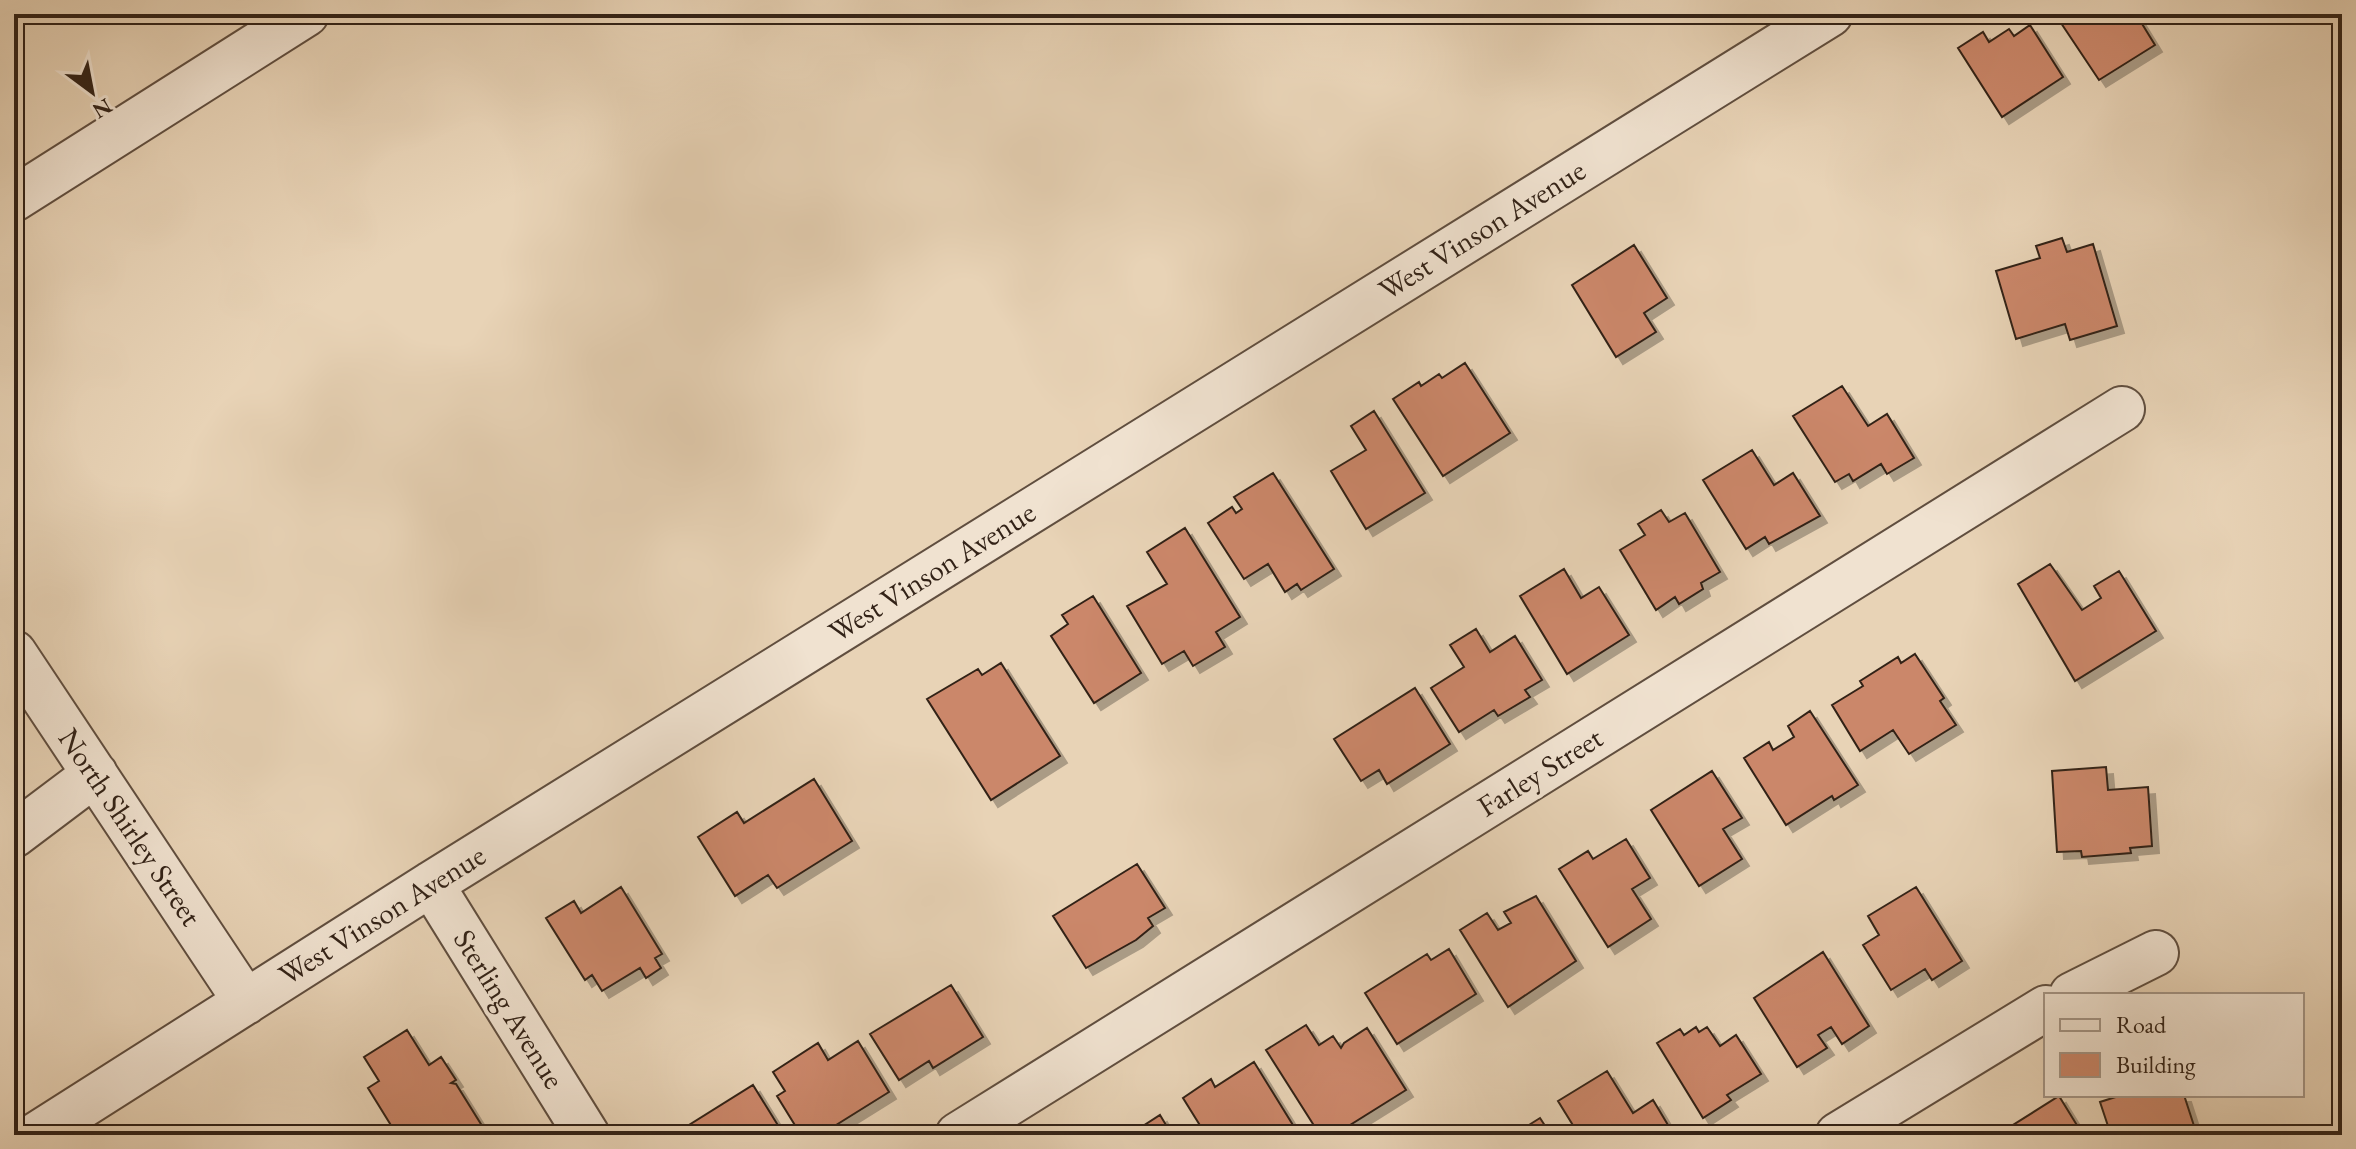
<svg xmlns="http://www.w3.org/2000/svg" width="2356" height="1149" viewBox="0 0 2356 1149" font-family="'EB Garamond',serif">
  <defs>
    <filter id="shadow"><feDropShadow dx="7" dy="7" stdDeviation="0" flood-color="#0004"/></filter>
  </defs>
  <rect width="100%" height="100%" fill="#e8d3b6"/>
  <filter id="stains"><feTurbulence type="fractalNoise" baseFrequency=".0025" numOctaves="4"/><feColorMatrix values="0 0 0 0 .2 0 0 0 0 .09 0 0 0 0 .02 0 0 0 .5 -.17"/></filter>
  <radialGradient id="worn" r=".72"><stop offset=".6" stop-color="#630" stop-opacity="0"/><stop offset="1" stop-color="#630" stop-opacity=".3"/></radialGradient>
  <path fill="#cb876a" stroke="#322217" stroke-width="2" filter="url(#shadow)" d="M2055,14H2136L2155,45L2099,80Z
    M2030,25L2063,77L2002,117L1958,48L1983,32L1989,42L2009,29L2014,36Z
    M2062,238L2067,252L2093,244L2117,326L2070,340L2065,324L2016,339L1996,271L2040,258L2036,246Z
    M1634,245L1667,298L1644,313L1656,332L1616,357L1572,285Z
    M1465,363L1510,433L1443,476L1393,399L1419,382L1421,386L1439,374L1442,378Z
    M1842,386L1868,426L1887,414L1914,458L1887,474L1881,464L1853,481L1849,474L1835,482L1793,416Z
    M1374,411L1425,493L1366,529L1331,471L1366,450L1351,426Z
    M1752,450L1774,485L1793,473L1820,516L1769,544L1765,537L1746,549L1703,480Z
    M1273,473L1334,569L1301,590L1297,584L1285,592L1268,564L1244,579L1208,523L1232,507L1236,513L1242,509L1234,497Z
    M1661,510L1669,522L1685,513L1720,572L1701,583L1703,589L1679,604L1675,597L1656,610L1620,550L1645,535L1638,524Z
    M1185,528L1240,617L1216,632L1225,647L1193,666L1184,651L1162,664L1127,606L1167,584L1147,552Z
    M2050,564L2082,610L2101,598L2094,586L2119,571L2156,631L2075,681L2018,584Z
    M1564,569L1581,598L1599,587L1629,635L1567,674L1520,596Z
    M1093,596L1141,673L1094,703L1051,636L1068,624L1062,615Z
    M1476,629L1490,652L1515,636L1542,680L1525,690L1530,697L1498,716L1494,710L1459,732L1431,688L1464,667L1450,645Z
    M1915,654L1944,698L1940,701L1956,725L1909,754L1893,730L1860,751L1832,705L1863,686L1860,681L1898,657L1901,663Z
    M1001,663L1060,756L991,800L927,699L978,669L982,675Z
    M1415,688L1450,744L1387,784L1379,770L1361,781L1334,739Z
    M1810,711L1858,785L1834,800L1832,796L1786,825L1744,758L1769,742L1773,750L1794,737L1788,726Z
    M2106,767L2108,790L2148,787L2152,846L2130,848L2131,853L2082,857L2081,851L2057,852L2052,771Z
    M1712,771L1742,818L1723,829L1742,859L1699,886L1651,810Z
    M814,779L852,841L777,888L768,875L735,896L698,837L737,812L744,823Z
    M1626,839L1650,878L1632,889L1651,919L1608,947L1559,869L1588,851L1593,859Z
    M1137,864L1165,908L1148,918L1153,926L1136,940L1086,968L1053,916Z
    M621,887L662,954L655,958L661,968L646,978L640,968L602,991L592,975L585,980L546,918L574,901L581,913Z
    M1916,887L1962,961L1932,980L1925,969L1891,990L1863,945L1879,935L1868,916Z
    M1536,896L1576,961L1508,1007L1460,930L1487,913L1498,930L1511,923L1504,912Z
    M1449,949L1476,994L1397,1044L1365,993L1427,954L1431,960Z
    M1823,952L1869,1026L1842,1044L1831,1027L1818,1035L1827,1048L1797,1067L1754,998Z
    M951,985L983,1037L933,1068L929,1061L899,1080L870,1034Z
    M1306,1025L1319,1045L1333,1036L1341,1048L1344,1043L1367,1028L1406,1090L1334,1135H1320L1266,1050Z
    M1696,1027L1699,1032L1707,1027L1720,1046L1736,1035L1761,1074L1727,1095L1731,1100L1703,1118L1657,1043L1680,1029L1684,1035Z
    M407,1030L429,1065L441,1057L456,1080L451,1083L456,1084L484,1129L474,1135H397L368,1088L379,1081L364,1057Z
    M858,1041L889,1092L820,1135H801L777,1096L785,1091L773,1072L818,1043L828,1060Z
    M1254,1062L1296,1130L1288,1135H1206L1183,1098L1211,1079L1215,1087Z
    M1607,1071L1633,1113L1653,1100L1674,1135H1579L1558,1101Z
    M753,1085L784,1135H673Z
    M2122,1095H2184L2196,1132L2111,1135L2100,1102Z
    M2059,1096L2083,1135H1997Z
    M1160,1115L1172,1135H1129Z
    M1540,1118L1551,1135H1513Z"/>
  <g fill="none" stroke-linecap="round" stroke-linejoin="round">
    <defs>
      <path id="minor" d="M14,199L306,14
        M14,653L246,1002
        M14,835L95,774
        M431,884L587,1135
        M2072,995L2156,953
        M36,1135L431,884L1830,14
        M958,1135L2122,409
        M1838,1135L2046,1008"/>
    </defs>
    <use href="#minor" stroke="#604e3f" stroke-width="48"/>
    <use href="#minor" stroke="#f0e2d0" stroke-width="44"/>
  </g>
  <g text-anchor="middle" stroke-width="8" stroke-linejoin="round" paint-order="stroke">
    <g font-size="30" fill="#322217" stroke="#f0e2d0">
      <text transform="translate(1482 230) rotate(-32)" y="10">West Vinson Avenue</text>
      <text transform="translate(932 572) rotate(-32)" y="10">West Vinson Avenue</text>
      <text transform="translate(1540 772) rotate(-32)" y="10">Farley Street</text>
      <text transform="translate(130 827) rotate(56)" y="10">North Shirley Street</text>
      <text transform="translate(382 915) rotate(-32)" y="10">West Vinson Avenue</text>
      <text transform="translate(509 1009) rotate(58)" y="10">Sterling Avenue</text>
    </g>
  </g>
  <rect width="2356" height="1149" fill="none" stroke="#e8d3b6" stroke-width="48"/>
  <rect x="16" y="16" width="2324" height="1117" fill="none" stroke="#322217" stroke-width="4"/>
  <rect x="24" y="24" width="2308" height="1101" fill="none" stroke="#322217" stroke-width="2"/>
  <rect x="2044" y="993" width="260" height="104" fill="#f0e2d0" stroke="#a49586" stroke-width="2"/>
  <rect x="2060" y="1019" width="40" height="12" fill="#f0e2d0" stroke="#a49586" stroke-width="2"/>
  <text x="2116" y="1033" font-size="24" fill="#322217">Road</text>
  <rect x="2060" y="1053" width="40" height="24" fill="#cb876a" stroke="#a49586" stroke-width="2"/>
  <text x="2116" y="1073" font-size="24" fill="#322217">Building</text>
  <g transform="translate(92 92) rotate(148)" stroke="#f0e2d0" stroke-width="6" paint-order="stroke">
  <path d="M0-6L14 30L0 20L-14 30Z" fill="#322217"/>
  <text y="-12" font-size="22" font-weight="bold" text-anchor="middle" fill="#322217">N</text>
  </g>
  <rect width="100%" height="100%" filter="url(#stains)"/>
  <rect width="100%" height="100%" fill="url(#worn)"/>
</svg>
